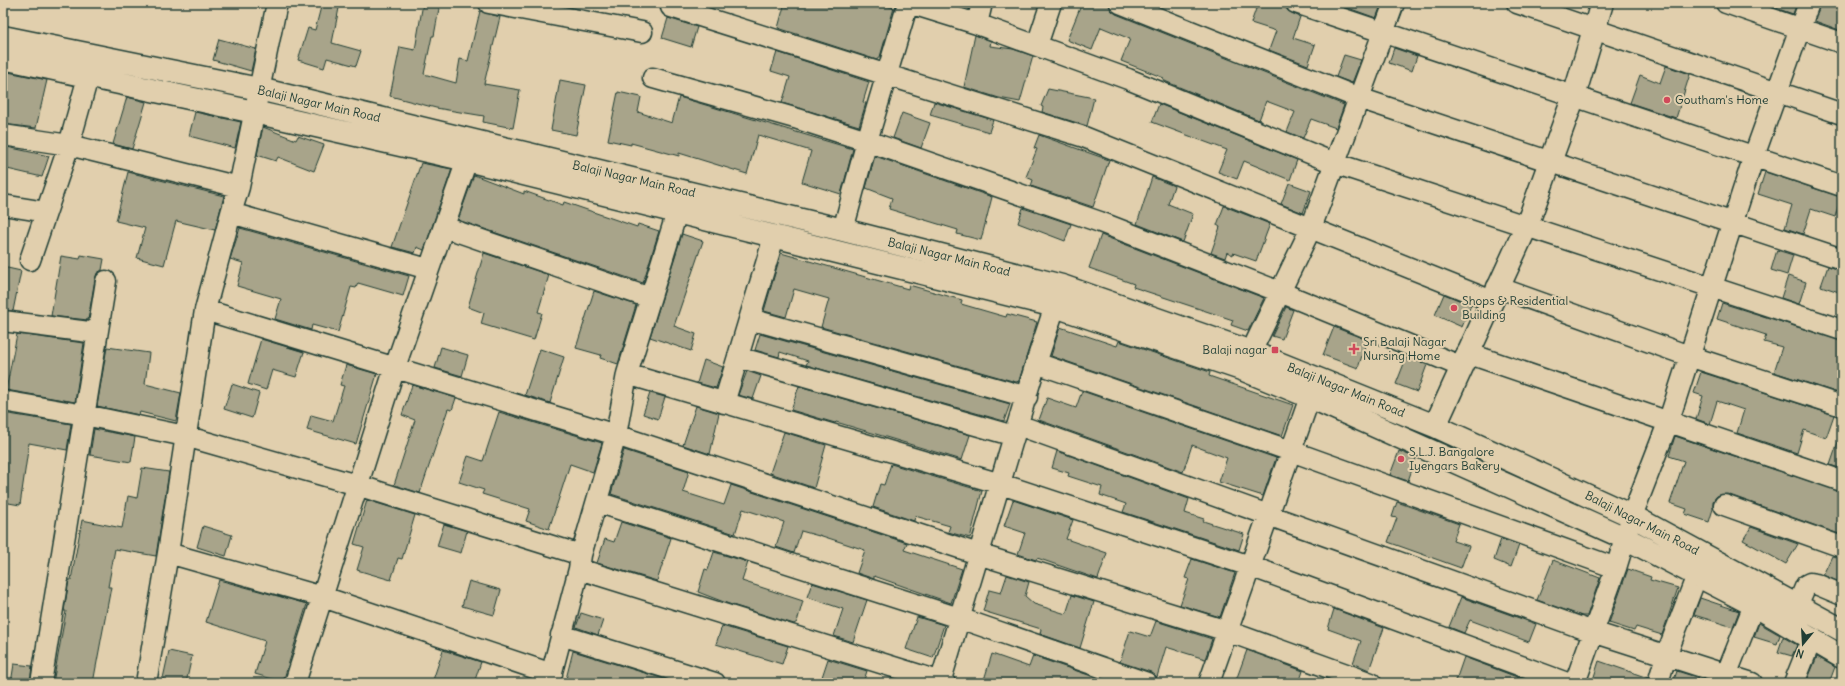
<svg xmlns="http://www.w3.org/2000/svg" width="1845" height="686" viewBox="0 0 1845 686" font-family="Delius,sans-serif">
  <rect width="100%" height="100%" fill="#e1cfad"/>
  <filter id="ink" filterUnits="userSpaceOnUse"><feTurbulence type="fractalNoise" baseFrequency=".025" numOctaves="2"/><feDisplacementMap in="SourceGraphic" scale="8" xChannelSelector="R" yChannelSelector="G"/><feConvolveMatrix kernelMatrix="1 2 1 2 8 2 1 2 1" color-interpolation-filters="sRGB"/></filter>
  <g filter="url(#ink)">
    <path fill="#a8a48a" stroke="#1f3d34" d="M322,3H340L332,43L361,51L356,66L327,58L324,68L298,60L308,28L315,30Z
      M423,3H440L434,36H432L424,74L456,83L460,59L468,61L480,11L500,17L484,84L520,90L513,128L483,122L484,116L436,108L390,96L400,47L415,50Z
      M789,3H876L894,8L880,57H878L877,60L778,28L784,6L788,7Z
      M1082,3H1104L1109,5L1111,10L1116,14L1344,105L1336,128L1311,119L1303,138L1287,132L1295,112L1266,101L1259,120L1167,82L1163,80L1164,78L1121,61L1130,39L1101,27L1092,50L1067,40Z
      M1258,3H1285L1288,11L1300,17L1293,38L1315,45L1308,65L1269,50L1276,31L1251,23Z
      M1341,3H1382L1376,18L1340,5Z
      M1761,3H1797L1793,14Z
      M1820,3H1842V31L1815,21Z
      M668,18L697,27L691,47L662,38Z
      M975,35L991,41L990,46L1013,49L1033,56L1020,102L999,98L964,87Z
      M219,39L256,49L251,71L213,60Z
      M1394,48L1417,56L1412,71L1389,63Z
      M777,52L869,82L863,102L866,103L859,126L782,103L790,77L771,71Z
      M1344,55L1361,60L1352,83L1336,77Z
      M1666,66L1690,74L1676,118L1630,103L1640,75L1660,83Z
      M3,71L47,80L36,128L3,124Z
      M560,80L586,85L576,135L551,130Z
      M1048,89L1094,98L1087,126L1042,112L1043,107L1041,106Z
      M618,92L641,97L638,112L672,123L679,97L853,149L841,194L802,182L811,151L758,135L747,174L679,153V156L631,143V145L608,140Z
      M127,97L146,102L132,149L113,144Z
      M934,102L993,120L989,132L930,115Z
      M1159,104L1297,160L1290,180L1244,161L1237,179L1218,172L1227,150L1152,122Z
      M195,112L241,122L235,148L189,136Z
      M902,113L930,123L921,148L893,138Z
      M263,127L296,140L298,136L324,145L314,171L278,157L276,161L257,155Z
      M1039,135L1109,160L1093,207L1031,186L1033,180L1026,177L1037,149L1034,148Z
      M7,147L49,156L42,177L3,168Z
      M875,156L992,197L981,240L957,234L958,230L889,209L892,198L866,188Z
      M421,163L452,169L424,250L417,247L415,253L392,247Z
      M128,172L224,196L215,230L176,221L164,265L137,258L145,228L116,221Z
      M1765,172L1841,197L1835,217L1811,209L1803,234L1785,228L1792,205L1758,194Z
      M474,175L524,194V191L563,205L564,202L637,227L638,224L659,231L643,283L458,220Z
      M1152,177L1174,186L1168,204L1193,214L1183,242L1137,224Z
      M1289,183L1311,191L1303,213L1281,204Z
      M1224,206L1270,224L1256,261L1233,253V255L1227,252L1225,258L1211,253L1220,227L1217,225Z
      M1023,208L1071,224L1065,241L1018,223Z
      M240,228L409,276L403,296L358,283L356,288L351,287L338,332L312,325L311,330L275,319L281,299L237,286L243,263L230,259Z
      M682,234L703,241L674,326L696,334L691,351L650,337Z
      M1101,235L1264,298L1248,331L1231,325L1233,320L1133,287L1134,284L1089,268Z
      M1777,250L1793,255L1787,275L1771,270Z
      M484,253L549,275L538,312L542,313L534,340L481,324L484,313L468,307Z
      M781,253L908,289L909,285L962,300L961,304L1006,317L1007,314L1037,322L1019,381L1016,382L821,327L829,299L794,289L786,317L764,311Z
      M81,255L104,259L102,270L97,273L95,279L88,320L51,316L61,256L80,259Z
      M1828,266L1842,270V293L1821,286Z
      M3,267L21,271L13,311L3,310Z
      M1788,276L1806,282L1799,304L1781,298Z
      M594,291L636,305L618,364L600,358L601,355L576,348Z
      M1444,294L1471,305L1462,327L1435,315Z
      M1722,303L1842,341L1841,394L1774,372L1782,347L1764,342L1766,335L1717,319Z
      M1286,307L1293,310L1282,339L1272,336Z
      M1060,327L1117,346L1119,341L1210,372L1209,376L1293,405L1282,436L1051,356Z
      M1334,327L1367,340L1358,368L1323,355Z
      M17,334L84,343L75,402L6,390Z
      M760,334L1010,404L1004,421L806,365L808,361L780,352L779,357L755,350Z
      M261,339L304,352L296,377L272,370L266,390L248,384Z
      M107,347L149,353L145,384L181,393L176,421L140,412L139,415L97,406Z
      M441,347L468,355L462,376L435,368Z
      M540,349L564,357L550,403L525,395Z
      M1407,356L1427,365L1417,392L1396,384Z
      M704,360L723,367L716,388L697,383Z
      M346,365L377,374L356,444L307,430L311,415L333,421L344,386L340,385Z
      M747,371L761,376L753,399L738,395Z
      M1701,372L1834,415L1826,438L1804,430L1797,453L1737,433L1744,410L1717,401L1710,424L1696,419L1703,396L1694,393Z
      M232,384L259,393L252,418L224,409Z
      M412,385L456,398L452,410L448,409L420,493L394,485L415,420L402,415Z
      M799,386L970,435L962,460L836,422L835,423L791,410Z
      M1082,391L1276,458L1263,496L1219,482L1227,458L1192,445L1183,472L1039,420L1047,398L1076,408Z
      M650,393L665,397L658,419L643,414Z
      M696,406L719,413L710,454L683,445Z
      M499,412L602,443L593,472L570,464L549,529L526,521L530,509L482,494L484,490L459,482L468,456L483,461Z
      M3,413L71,424L67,450L29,443L20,505L3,502Z
      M94,429L135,437L131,462L90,455Z
      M784,432L826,445L814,488L770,473Z
      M1675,436L1842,492V535L1727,494L1717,496L1713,501V509L1709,522L1685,514L1687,509L1670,503L1684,461L1669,456Z
      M1839,439H1842V469L1830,465Z
      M624,450L689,471L683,492L724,505L731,485L907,543L904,550L962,569L951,603L874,576V579L857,573L865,550L819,535V536L801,531L794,553L776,547L784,522L743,509L735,534L611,494Z
      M1057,451L1189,499L1185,513L1204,519L1203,521L1244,534L1239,550L1123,512L1126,504L1100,495L1102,487L1068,476L1069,473L1052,468Z
      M1399,451L1416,458L1408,481L1390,475Z
      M891,464L982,491L970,538L948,532L950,526L915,516L914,521L873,507L880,484L884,485Z
      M142,468L169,472L156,556L115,549L108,587H111L93,683H53L66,611H64L69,580H71L82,520L122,528L128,496L137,498Z
      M367,500L415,515L402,559L398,558L391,580L357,570L364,547L354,544Z
      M1013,500L1073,520L1066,539L1107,553L1098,579L1037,558L1036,560L1018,554L1025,533L1004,526Z
      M1397,502L1459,524L1453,541L1469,546L1461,568L1388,542L1397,518L1392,517Z
      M621,522L671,538L657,581L597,563L605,539L614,542Z
      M444,524L467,531L461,553L437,546Z
      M203,526L232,535L226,556L197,547Z
      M1751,527L1798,544L1786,564L1743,540Z
      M1501,539L1519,545L1511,567L1494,560Z
      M714,552L748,562L742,581L803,601L797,622L794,624L729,604L698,592L705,569L708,570Z
      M1832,556L1842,558V583L1823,575Z
      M1192,559L1235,573L1220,617L1180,605L1189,579L1185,578Z
      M1553,560L1600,578L1587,616H1582L1537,600Z
      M1628,569L1651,577L1650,580L1678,588L1662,635L1636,627L1634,631L1609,623Z
      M1007,575L1029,582L1025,596L1034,604L1066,614L1072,595L1094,602L1080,648L1040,634L1041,629L983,611L989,590L1001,593Z
      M219,580L307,604L283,682L255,674L265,641L206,622Z
      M469,581L501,590L494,615L462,606Z
      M812,583L867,600L853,642L834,636L843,609L807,597Z
      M1461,597L1536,624L1529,642L1470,620L1464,633L1449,627Z
      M1700,598L1739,611L1733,627L1694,615Z
      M1334,609L1384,628L1369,670L1353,663L1361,641L1328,629Z
      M581,613L603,620L598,635L576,627Z
      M917,617L944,625L933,658L906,649Z
      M1156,621L1212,639L1205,659L1166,647L1157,677L1151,672L1120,662L1130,631L1150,637Z
      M1759,623L1780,635L1777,644L1754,637Z
      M722,626L788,646L782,664L716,644Z
      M1783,637L1797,645L1792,656L1778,652Z
      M443,650L481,662L474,683H432Z
      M1247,650L1303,671L1299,683H1235Z
      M169,651L192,656L186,683H162Z
      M573,651L671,681L670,683H565Z
      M992,654L1029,667L1033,656L1112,683H983Z
      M1464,657L1522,679L1521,683H1455Z
      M1817,657L1835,667L1829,683H1806Z
      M828,659L867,671L863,683H820Z
      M1599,661L1648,678L1647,683H1592Z
      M14,664L32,666L30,683H11Z
      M1677,671L1712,682V683H1673Z"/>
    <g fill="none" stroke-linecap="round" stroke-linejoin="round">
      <defs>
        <path id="minor" d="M489,3L642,32
          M909,3L977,24L1128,79L1334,163L1842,330
          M1120,3L1359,98L1842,259
          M1296,3L1842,186
          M1517,3L1842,114
          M1726,3L1842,43
          M671,7L1084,137L1492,301
          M977,24L982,3
          M1037,45L1051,3
          M653,78L798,119L867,141L1100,222L1280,292L1460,366L1467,353L1842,481
          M3,135L69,145L239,187
          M3,205L46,212
          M231,213L428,269
          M444,227L650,298
          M843,230L867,141L908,3
          M30,260L69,145L88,77
          M1497,287L1689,356L1842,406
          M205,310L616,435L978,554L1227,631L1371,683
          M750,319L1027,397
          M3,321L97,333
          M1251,352L1311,228L1394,3
          M738,357L1014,436
          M1036,363L1291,451L1616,568
          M627,374L1001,484L1250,566L1567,683
          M3,401L85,415L185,436L357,485L581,555
          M724,403L774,237
          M1018,425L1593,632L1752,683
          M597,502L959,618L1147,683
          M1724,505L1842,547
          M168,553L323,597L552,674
          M579,569L945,683
          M1797,606L1806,585L1810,583L1816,584L1842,595
          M561,635L715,683
          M41,683L106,281
          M146,683L168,553L205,310L231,213L239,187L277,3
          M295,683L395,367L467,160
          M549,683L579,569L581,555L616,435L627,374L677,212
          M940,683L1036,363L1060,291
          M1209,683L1310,397
          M1575,683L1616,568L1632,516L1668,423L1754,156L1809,3
          M1658,683L1666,656L1697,575
          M1723,683L1754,605
          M1794,683L1812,638"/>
        <path id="tertiary" d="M3,37L259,89L843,230L1062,286L1251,352L1435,426L1632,516L1842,630
          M3,58L254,112L467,160L1055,306L1244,370L1310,397L1625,538L1754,605L1842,657
          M1435,426L1527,225L1574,96L1602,3"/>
      </defs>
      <use href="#minor" stroke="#1f3d34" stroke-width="23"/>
      <use href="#tertiary" stroke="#1f3d34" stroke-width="25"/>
      <use href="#minor" stroke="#e1cfad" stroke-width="20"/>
      <use href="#tertiary" stroke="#e1cfad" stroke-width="22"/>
    </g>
  </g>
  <g fill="#d1495b" stroke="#e1cfad" stroke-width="1.5">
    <circle cx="1667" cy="100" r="4"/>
    <circle cx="1454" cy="308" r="4"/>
    <path d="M1352 343h4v4h4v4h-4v4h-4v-4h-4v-4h4z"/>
    <rect x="1271" y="346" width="8" height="8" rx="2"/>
    <circle cx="1401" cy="459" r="4"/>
  </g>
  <g text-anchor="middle" stroke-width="4" stroke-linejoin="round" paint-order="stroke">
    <g font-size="12" fill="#1f3d34" stroke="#e1cfad" text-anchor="start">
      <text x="1675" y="104">Goutham's Home</text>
      <text x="1462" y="305">Shops &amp; Residential<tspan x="1462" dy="14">Building</tspan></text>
      <text x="1363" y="346">Sri Balaji Nagar<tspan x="1363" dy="14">Nursing Home</tspan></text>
      <text x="1267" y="354" text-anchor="end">Balaji nagar</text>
      <text x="1409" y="456">S.L.J. Bangalore<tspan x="1409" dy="14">Iyengars Bakery</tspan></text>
    </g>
    <g font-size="12" fill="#1f3d34" stroke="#e1cfad">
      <text transform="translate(319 104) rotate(13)" y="4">Balaji Nagar Main Road</text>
      <text transform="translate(634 179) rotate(13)" y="4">Balaji Nagar Main Road</text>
      <text transform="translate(949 257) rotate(14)" y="4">Balaji Nagar Main Road</text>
      <text transform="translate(1346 390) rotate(22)" y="4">Balaji Nagar Main Road</text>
      <text transform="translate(1642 523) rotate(27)" y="4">Balaji Nagar Main Road</text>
    </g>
  </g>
  <rect width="1845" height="686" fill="none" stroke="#e1cfad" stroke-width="16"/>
  <rect x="8" y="8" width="1829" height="670" fill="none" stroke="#1f3d34" stroke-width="1.5" filter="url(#ink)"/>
  <g transform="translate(1803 644) rotate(198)" stroke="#e1cfad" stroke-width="3" paint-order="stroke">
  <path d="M0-3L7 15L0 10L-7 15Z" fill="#1f3d34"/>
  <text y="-6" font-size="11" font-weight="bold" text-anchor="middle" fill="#1f3d34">N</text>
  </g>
</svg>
